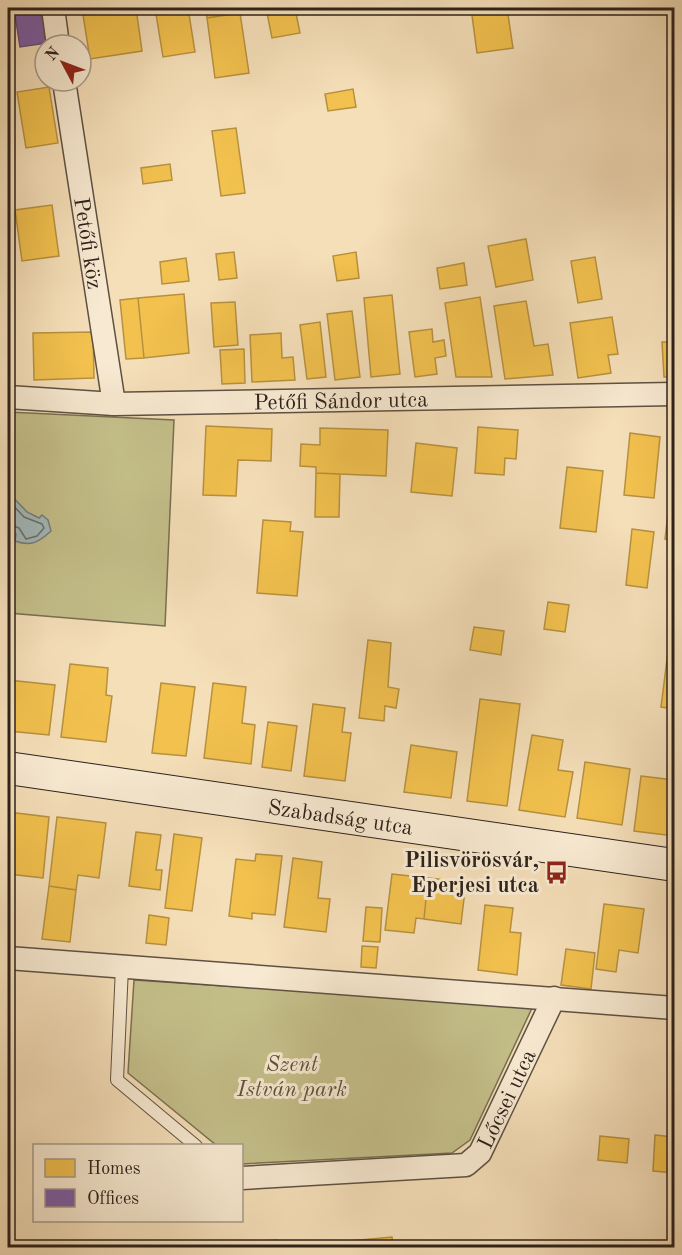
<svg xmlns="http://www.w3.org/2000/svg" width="682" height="1255" viewBox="0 0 682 1255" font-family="'Old Standard TT',serif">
  <rect width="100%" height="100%" fill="#f5dfb9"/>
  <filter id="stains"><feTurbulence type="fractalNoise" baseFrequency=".00333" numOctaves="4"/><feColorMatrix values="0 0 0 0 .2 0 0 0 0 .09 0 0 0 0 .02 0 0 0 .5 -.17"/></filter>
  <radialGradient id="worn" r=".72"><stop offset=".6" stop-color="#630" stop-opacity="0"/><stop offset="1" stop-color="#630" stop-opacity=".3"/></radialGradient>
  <path fill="#c4bf8a" stroke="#787052" stroke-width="1.5" d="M8,412L174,420L165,626L8,613Z
    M134,980L533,1006L470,1140L452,1153L242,1164V1146L216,1145L128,1073Z"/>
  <path fill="#a2b9bb" stroke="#737d7b" stroke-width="1.5" d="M8,492L27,512L39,518L42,515L48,520L51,531C39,542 31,547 15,541L16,534L8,531Z"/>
  <path fill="#f2c14e" stroke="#b7913f" stroke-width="1.5" d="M136,8L142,51L90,59L83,15Z
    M155,8H188L195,52L163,57Z
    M205,8H239L240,13L207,18Z
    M266,8H295L300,33L272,38Z
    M471,8H507L513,48L477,53Z
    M240,13L249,73L215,78L207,18Z
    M49,87L58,143L26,148L17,92Z
    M353,89L356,107L328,111L325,94Z
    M236,128L245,193L221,196L212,131Z
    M170,164L172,180L143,184L141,168Z
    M52,205L59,256L22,261L15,210Z
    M526,239L533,280L496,287L488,246Z
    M234,252L237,278L219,280L216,254Z
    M356,252L359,278L337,281L333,256Z
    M595,257L602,299L578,303L571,261Z
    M186,258L189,281L162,284L160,262Z
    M464,263L467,285L440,289L437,268Z
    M184,294L189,353L144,358L138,298Z
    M392,295L400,374L371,377L364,298Z
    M480,297L492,377H456L445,303Z
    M138,298L144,358L126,359L120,300Z
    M526,301L534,346L548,344L553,375L505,379L494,306Z
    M235,302L238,345L214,347L211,303Z
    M352,311L360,377L335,380L327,314Z
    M612,317L618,354L608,355L611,373L578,378L570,323Z
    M320,322L326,377L307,379L300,325Z
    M432,329L433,342L444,340L446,356L435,358L437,374L415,377L409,332Z
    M93,332L94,378L34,380L33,333Z
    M281,333L282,358L293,357L295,380L252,382L250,335Z
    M662,342H674V377H664Z
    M244,349L245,383L222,384L220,350Z
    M206,426L272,429L271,461L238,460L236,496L203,495Z
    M478,427L518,430L516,459L505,458L504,475L475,473Z
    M320,428L388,430L386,476L316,473V467L300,466L301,444L320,445Z
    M630,433L660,437L654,498L624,495Z
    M416,443L457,448L452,496L411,492Z
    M567,467L603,471L596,532L560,528Z
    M316,473L340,474L339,517H315Z
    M672,479L674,480V540L665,539Z
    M263,520L291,522L290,531L303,532L297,596L257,593Z
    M632,529L654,532L647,588L626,585Z
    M548,602L569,605L565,632L544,629Z
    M474,627L504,631L501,655L470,650Z
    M368,640L391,643L388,687L399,689L396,708L385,706L384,721L359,718Z
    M668,651L674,652V709L661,707Z
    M70,664L108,668L106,695L112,696L106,742L61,737Z
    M8,680L55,685L49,735L8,731Z
    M161,683L195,687L186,756L152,753Z
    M213,683L246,687L242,723L255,725L251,764L204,758Z
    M480,699L520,704L507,806L467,801Z
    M313,704L345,708L342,732L351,733L345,781L304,776Z
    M268,722L297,726L291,771L262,767Z
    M532,735L563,740L558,770L573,772L565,817L519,810Z
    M411,745L457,752L451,798L404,792Z
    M585,762L630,769L622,825L577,818Z
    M641,776L674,780V836L634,831Z
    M8,812L49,817L43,878L8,874Z
    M57,817L106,823L99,878L78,875L76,890L49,886Z
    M136,832L161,835L156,870H162L160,890L129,886Z
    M174,834L202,838L192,911L165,908Z
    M256,854L282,856L275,915L252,913V919L229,916L236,859L255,861Z
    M293,858L322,862L318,898L330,899L326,932L284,927Z
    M392,874L428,878L424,919L416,918L414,933L385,930Z
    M428,878L466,882L461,924L424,919Z
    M49,886L76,890L70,942L42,939Z
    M604,904L644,909L638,953L619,950L616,972L596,969Z
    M485,905L513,908L510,932L521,933L517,975L478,970Z
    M366,907L382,908L380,942L363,941Z
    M149,915L169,918L166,945L146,943Z
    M362,946L378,947L376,968L361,967Z
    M566,949L595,953L591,989L561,985Z
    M8,1006H12V1059H8Z
    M655,1135L674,1137V1173L653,1171Z
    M600,1136L629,1139L627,1163L598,1160Z
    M392,1237L393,1248H338V1242Z
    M277,1240L278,1248H240L239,1243Z"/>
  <path fill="#7b5ea7" stroke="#634c7d" stroke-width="1.5" d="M14,8H41L46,43L20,47Z"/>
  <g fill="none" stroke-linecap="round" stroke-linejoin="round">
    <path stroke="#676e6b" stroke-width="1.5" d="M8,500L24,517L42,524L44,528L37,536L26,539L19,528L8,524"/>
    <defs>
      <path id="lane" d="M122,967L117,1080L196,1146"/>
      <g id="street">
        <path d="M53,8L58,45"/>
        <path id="s1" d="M64,81L114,404"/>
        <path id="s2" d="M8,397L114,404L674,394"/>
        <path d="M8,958L674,1008"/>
        <path id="s3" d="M242,1178L466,1165L480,1153L554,998"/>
      </g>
      <g id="secondary">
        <path id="s4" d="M8,768L674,865"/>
      </g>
    </defs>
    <use href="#lane" stroke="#5e5142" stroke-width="14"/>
    <use href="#street" stroke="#5e5142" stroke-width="25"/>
    <use href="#secondary" stroke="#2c221b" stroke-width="34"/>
    <use href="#lane" stroke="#f8ead2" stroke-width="12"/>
    <use href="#street" stroke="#f8ead2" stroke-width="22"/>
    <use href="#secondary" stroke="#f8ead2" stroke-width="32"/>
  </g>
  <defs>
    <symbol id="bus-bare" viewBox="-9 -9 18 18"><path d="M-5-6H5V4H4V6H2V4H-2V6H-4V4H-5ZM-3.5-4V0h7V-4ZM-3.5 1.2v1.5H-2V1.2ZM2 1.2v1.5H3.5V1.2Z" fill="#8f2418" stroke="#f8ead2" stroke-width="2.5" paint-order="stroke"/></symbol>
  </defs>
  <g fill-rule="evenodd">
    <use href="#bus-bare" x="540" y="856" width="33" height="33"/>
  </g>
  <g text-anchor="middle" stroke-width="6" stroke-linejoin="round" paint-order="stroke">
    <g font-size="22" fill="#2c221b" stroke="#f8ead2">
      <text dy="8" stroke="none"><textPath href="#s1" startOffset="164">Petőfi köz</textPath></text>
      <text dy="8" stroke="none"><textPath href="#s2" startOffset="333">Petőfi Sándor utca</textPath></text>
      <text dy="8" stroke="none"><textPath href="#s4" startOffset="336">Szabadság utca</textPath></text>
      <text dy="8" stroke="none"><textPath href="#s3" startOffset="303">Lőcsei utca</textPath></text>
    </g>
    <g font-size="22" font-weight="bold" fill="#2c221b" stroke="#f8ead2" text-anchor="end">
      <text x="539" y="867">Pilisvörösvár,<tspan x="539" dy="25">Eperjesi utca</tspan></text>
    </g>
    <g font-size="22" font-style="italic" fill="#5a513c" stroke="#f8ead2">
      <text x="292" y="1071">Szent<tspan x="292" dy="25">István park</tspan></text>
    </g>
  </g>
  <rect width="682" height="1255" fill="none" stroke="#f5dfb9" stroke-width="30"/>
  <rect x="9" y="9" width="664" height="1237" fill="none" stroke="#2c221b" stroke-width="3"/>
  <rect x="15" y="15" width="652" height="1225" fill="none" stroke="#2c221b" stroke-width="1.5"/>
  <rect x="33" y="1144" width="210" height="78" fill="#f8ead2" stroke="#a69a89" stroke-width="1.5"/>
  <rect x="45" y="1159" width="30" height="18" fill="#f2c14e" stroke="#a69a89" stroke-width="1.5"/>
  <text x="87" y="1174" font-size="18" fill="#2c221b">Homes</text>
  <rect x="45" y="1189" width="30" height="18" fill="#7b5ea7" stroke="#a69a89" stroke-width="1.5"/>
  <text x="87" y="1204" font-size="18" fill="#2c221b">Offices</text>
  <g transform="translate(63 63) rotate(311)"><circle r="28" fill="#f8ead2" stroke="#a69a89" stroke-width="1.5"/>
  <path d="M0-4.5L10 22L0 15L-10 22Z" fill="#8f2418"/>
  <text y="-9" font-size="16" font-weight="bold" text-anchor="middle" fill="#2c221b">N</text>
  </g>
  <rect width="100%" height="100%" filter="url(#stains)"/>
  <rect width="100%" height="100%" fill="url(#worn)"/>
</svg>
